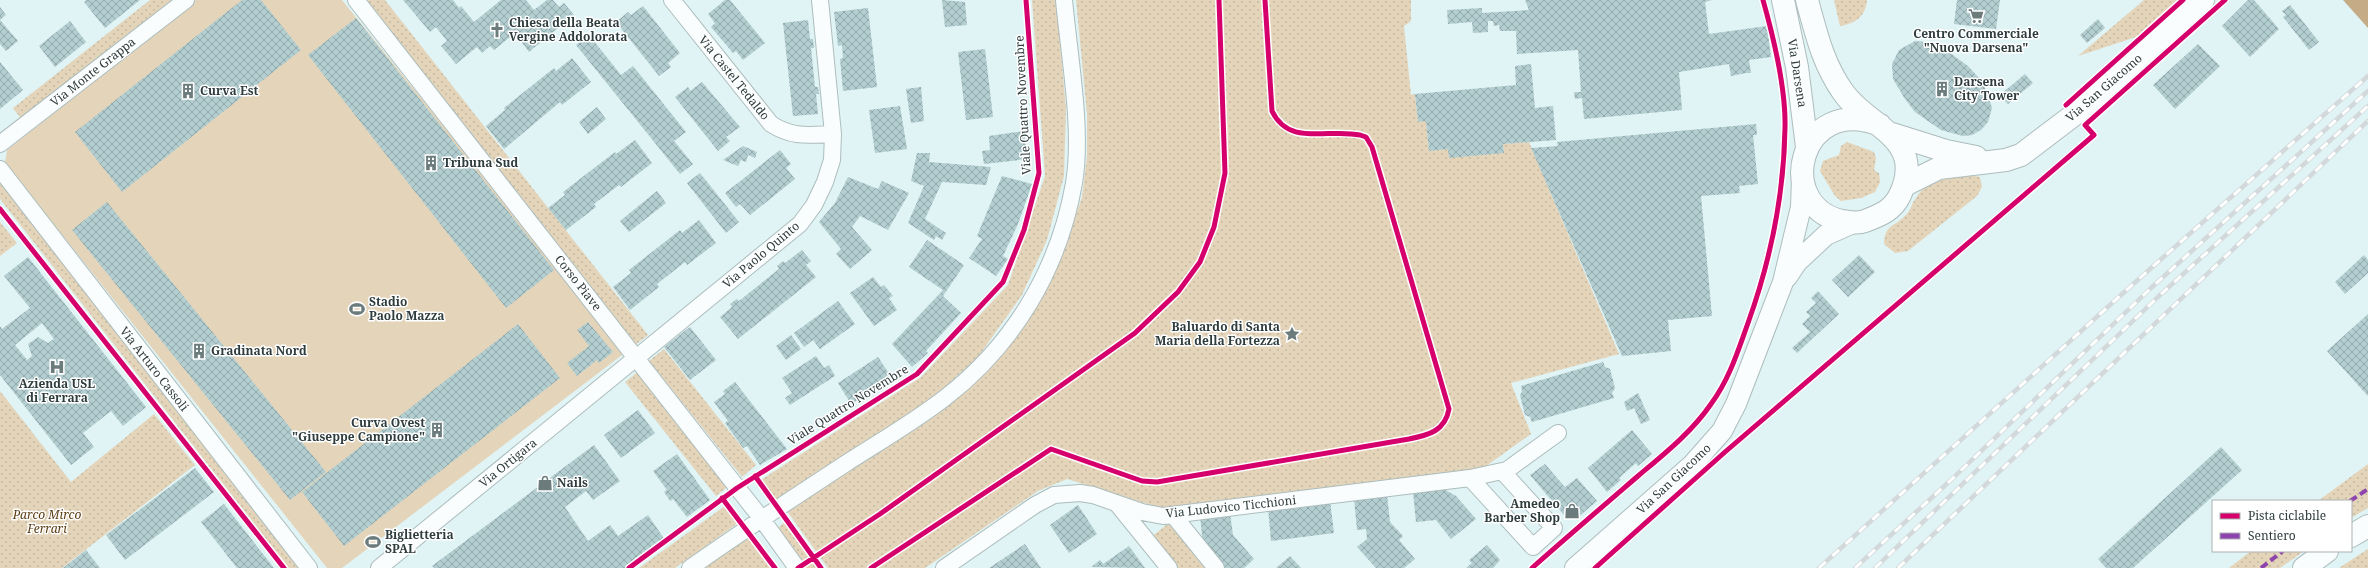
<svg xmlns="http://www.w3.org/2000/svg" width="2368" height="568" viewBox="0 0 2368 568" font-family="'Noto Serif',serif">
  <defs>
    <pattern id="grass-dots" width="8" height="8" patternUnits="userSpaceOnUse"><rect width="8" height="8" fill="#e4d5ba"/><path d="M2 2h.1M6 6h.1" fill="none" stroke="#c4b8a1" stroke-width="1.8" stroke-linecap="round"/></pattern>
    <pattern id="building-cross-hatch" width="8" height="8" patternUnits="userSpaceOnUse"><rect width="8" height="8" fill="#b3ced0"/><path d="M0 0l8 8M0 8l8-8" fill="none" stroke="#92a8aa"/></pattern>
  </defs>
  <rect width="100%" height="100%" fill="#e0f3f5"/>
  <path fill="url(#grass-dots)" d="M150,0H175L22,120L13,108Z
    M369,0H385L648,335L635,345L365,3Z
    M1032,0H1056L1066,109L1064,176L1047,240L1022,295L978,357L927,403L772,505L756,483L921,377L1008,285L1045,176Z
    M1076,0H1411V21L1404,26L1411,95L1415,94L1418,121H1426L1429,151L1448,149L1504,153L1503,144L1529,142L1619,354L1511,383L1531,434L1479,471L1167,510L1067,479L1038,491L925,568H828L787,511L931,419L975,382L1043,294L1067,241L1082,197L1087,156V114Z
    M1834,0H1867C1865,17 1856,23 1840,26Z
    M2144,0H2177L2136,37L2078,56Z
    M1847,142L1874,152L1876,158L1874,170L1879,173L1880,182L1875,192L1861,198L1841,201L1835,196L1820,171L1823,161L1839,155L1841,146Z
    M1970,175L1980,177L1982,187L1977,196L1908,251L1895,253L1884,244C1885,224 1893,228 1905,216C1910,212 1912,203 1916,198C1928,178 1950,177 1970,175Z
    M0,177L305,568H289L0,199Z
    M0,222L17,243L0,256Z
    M664,349L756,465L742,477L649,361Z
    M640,370L731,484L716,496L625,382Z
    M0,391L71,482L154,414L195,465L62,568H0Z
    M2368,464V508L2351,518V501H2318Z
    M729,503L741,521L675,568H639Z
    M785,522L819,568H803L775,530Z
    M1170,522L1208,568H1175L1150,538Z
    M748,536L773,568H701Z
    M2368,549V568H2339Z
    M2251,551H2304L2280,568H2229Z"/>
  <path fill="#e4d5ba" d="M196,0H342L626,352L342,568H327L5,163L7,150Z"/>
  <path fill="#c5ab86" d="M2343,0H2368V28Z"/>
  <path fill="url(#building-cross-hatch)" fill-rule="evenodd" d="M86,0H140L105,28L84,2Z
    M242,0H261L301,50L122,192L75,132Z
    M403,0H453L459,8L461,6L474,22L501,0H526L534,10L547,0H553L559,7L564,3L574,15L529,52L515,33L494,50L490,46L482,53L477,47L456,64L441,46L447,41L436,27L430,32Z
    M725,0H730L765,43L743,60L736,51L733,53L711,27L715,23L708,14Z
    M942,0L965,2L967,25L945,27Z
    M1525,0H1712L1705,2L1709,34L1767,26L1771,57L1749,60L1751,73H1746L1731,76L1729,64L1679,72L1682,110L1584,119L1582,98L1575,99L1574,92H1581L1578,50L1517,54L1516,31H1500L1499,25L1494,26L1493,21H1488V32L1473,33L1472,22L1448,24L1447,10L1482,8V13L1529,10Z
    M1957,0H2000L1996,29L1954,24Z
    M2248,0H2254L2279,29L2250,57L2222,26Z
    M2290,5L2319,42L2309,50L2283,17L2286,15L2282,11Z
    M643,6L680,53L668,63L671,67L659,76L616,22L628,12L631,15Z
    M0,7L6,15L0,20L18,41L6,51L0,44Z
    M868,8L877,87L843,91L840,59L843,58L842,45L838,46L834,12Z
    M356,18L554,270L506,308L308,55Z
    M2098,19L2105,28L2087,43L2080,35Z
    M808,20L810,39H813L814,48H811L815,87H818L819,94H816L818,114L793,116L783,23Z
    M70,21L86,42L55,67L39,46Z
    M589,35L621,75L633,66L686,132L674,141L693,164L680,174L576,45Z
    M1915,41L1926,42L1942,47L1968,66L1979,78L1987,92L1992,108L1988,122L1981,130L1972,135L1963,136L1941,130L1915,112L1905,99L1893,79L1892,64L1899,50Z
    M2198,44L2220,66L2175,109L2153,85Z
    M985,49L993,117L966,120L958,52Z
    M572,58L591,82L562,105L560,102L504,149L486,126L505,110L504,108L554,68L556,71Z
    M0,62L23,90L0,109Z
    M1531,64L1535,108L1553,106L1556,140L1503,144L1504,153L1449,158L1448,149L1429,151L1426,121L1418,122L1415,94L1516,85L1515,66Z
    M2025,74L2033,83L2008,104L2000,95Z
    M702,82L740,127L726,137L730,141L718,151L675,97L688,87L690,91Z
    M921,87L924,121L911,123L906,89Z
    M900,106L907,149L875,153L869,110Z
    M597,107L606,119L588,134L579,122Z
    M1756,124L1757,135H1753L1758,184L1739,186L1740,193L1701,196L1712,316L1668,320L1671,351L1622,356L1531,148L1558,146L1557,142Z
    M1024,131L1028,159L984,164L982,151L990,150L989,136Z
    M635,140L652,163L621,187L619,185L594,204L596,207L566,230L548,208L565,195L563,192L615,152L616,154Z
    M743,146L757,152L755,158L748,155L746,162L741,160L738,166L723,160Z
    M780,150L791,164L786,168L795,179L750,215L740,204L736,207L725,193Z
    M917,153H930L929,162L991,167L986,185L942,182L925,219L946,233L942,240L936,236L934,240L908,223L924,186L911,181Z
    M700,173L739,222L726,233L687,183Z
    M1002,176L1032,184L1018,224L1003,256L1008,259L996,276L969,258L982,239L977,236Z
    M848,177L878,189L882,181L909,193L888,230L860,216L852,227L872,250L850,269L836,254L841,249L819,222L835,203Z
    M657,191L666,203L629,232L620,221Z
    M107,202L326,472L290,500L72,230Z
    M699,220L716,243L687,265L685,262L657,284L659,287L630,310L613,287L631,273L629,270L680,230L682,233Z
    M927,240L964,265L943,296L961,313L926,351L928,353L912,367L892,344L943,290L909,267Z
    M802,250L811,261L806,265L816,277L738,339L720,317L732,307L730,304L737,299L739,301L779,269L777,266L783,261L785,263Z
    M1859,255L1875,272L1848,297L1832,280Z
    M2364,255L2368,260V273L2345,294L2335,282Z
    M28,257L146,407L123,426L111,411L83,433L94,447L71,465L0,375V326L2,329L30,308L4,276ZM42,323L54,339L48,343L38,337L28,344L32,356L27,360L15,345Z
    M873,277L881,287L884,285L893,296L889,298L897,310L874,326L850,293Z
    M1818,291L1839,314L1797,353L1792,348L1810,332L1802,324L1810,316L1806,312L1816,303L1811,298Z
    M838,301L855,324L820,349L813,340L804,347L794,333Z
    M2368,314V396L2327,351Z
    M588,322L613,352L599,363L597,360L577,376L567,363L589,346L577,330Z
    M518,324L560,378L344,546L302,492Z
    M690,327L716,360L690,380L664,347Z
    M791,335L801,349L786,360L776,346Z
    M816,356L824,368L829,365L835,376L790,405L785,398L792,393L782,378Z
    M878,357L892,378L851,404L838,383Z
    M1603,362L1605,367L1610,369L1615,388L1612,393L1614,398L1532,422L1530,417L1525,415L1520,395L1522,391L1521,386Z
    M735,382L787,449L760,465L747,446L743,448L725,423L728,421L714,402L725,394L723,391Z
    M1638,393L1650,420L1641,424L1634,408L1627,411L1624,402Z
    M638,410L655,433L621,458L604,435Z
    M1632,430L1652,454L1638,466L1636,463L1619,478L1621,480L1607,492L1588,468Z
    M594,445L620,481L593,500L586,491L565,507L588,541L610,525L618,536L648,515L665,540L626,568H434L432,566Z
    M2221,447L2242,470L2133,568H2106L2098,559Z
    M677,454L710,500L687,517L673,499L670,501L664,492L667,490L653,471Z
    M1545,464L1565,487L1577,478L1597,501L1577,518L1564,515L1530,475Z
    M195,468L214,492L125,560L106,535Z
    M1442,488L1456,496L1476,519L1451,539L1436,520L1416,522L1413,492Z
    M1387,495L1390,522L1403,536L1399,540L1415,559L1404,568H1376L1357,547L1367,539L1366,529L1357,530L1354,498Z
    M1330,501L1334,533L1271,541L1268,508Z
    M224,504L274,568H237L201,522Z
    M1078,505L1097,534L1069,553L1050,525Z
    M1230,513L1233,535L1254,559L1244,568H1223L1203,545L1200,516Z
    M1025,544L1041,568H989Z
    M1487,545L1500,560L1493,568H1466L1472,563L1469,560Z
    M1129,546L1145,568L1091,567L1100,560L1103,564Z
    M86,550L100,568H63Z
    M1290,556L1301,568H1276Z"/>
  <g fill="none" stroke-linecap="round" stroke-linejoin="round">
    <defs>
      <path id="minor" d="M356,0L761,518L797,568
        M672,0L771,124C793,138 808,135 833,134
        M0,144L186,0
        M0,169L309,568
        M1502,471L1554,528L1533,547L1470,478L1507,470L1558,433
        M1118,505L1169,568
        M1173,515L1216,568
        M379,568L800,224L814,205L825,182L832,160L833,134L820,0
        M690,568C741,532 793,498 845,464C879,442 914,422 946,397C1014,344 1059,269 1074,183C1083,130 1069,55 1064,0
        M944,568L1035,505L1054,495L1080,493L1093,495L1142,512L1163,516L1470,478"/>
      <path id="tertiary" d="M1787,277L1797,262L1826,235L1853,223
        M1575,568L1692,465L1722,431L1736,404L1783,282L1801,207L1802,178"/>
      <path id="secondary" d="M1783,0L1797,67L1807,147
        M1807,0C1816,33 1823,64 1843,92C1867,127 1927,138 1900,195C1893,210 1881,215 1865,221C1857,224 1850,222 1842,221C1773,206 1799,93 1880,125
        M1892,134L1946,151L1976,157
        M1905,185L1939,168L2006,160L2021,155L2075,114L2203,0
        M2351,536L2368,526
        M2304,568L2327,551"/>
    </defs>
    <use href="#minor" stroke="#adbdbd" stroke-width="18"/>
    <use href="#tertiary" stroke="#adbdbd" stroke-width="22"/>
    <use href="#secondary" stroke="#adbdbd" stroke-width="24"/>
    <use href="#minor" stroke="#fafdfe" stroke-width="16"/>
    <use href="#tertiary" stroke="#fafdfe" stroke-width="20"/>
    <use href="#secondary" stroke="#fafdfe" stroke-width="22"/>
    <defs>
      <path id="rail" d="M1819,568L2141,277L2368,76
        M1855,568L1951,480L2151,288L2368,91
        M1875,568L2159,296L2368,106
        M1898,568L2368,121"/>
    </defs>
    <use href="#rail" stroke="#d3d9da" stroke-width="4.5"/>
    <use href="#rail" stroke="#fff" stroke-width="3" stroke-dasharray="9" stroke-linecap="butt"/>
    <path stroke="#8e44ad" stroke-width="4" stroke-dasharray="8 4" stroke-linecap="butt" d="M2350,501L2368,489
      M2261,568L2283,551"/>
    <defs>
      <path id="cycleway" d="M2066,105L2183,0
        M0,209L284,568
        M755,476L821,568
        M722,498L775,568
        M629,568L737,488L917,374L1003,282L1024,230L1039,173L1026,0
        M798,568L880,514L1135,333L1178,292L1200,262L1214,227L1225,173L1219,0
        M871,568L1051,449L1142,481L1157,482L1409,439C1429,435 1445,431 1449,409L1372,147L1366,137L1360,135C1328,128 1289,147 1272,111L1265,0
        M1532,568C1567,537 1602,507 1638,476C1663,455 1692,432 1711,404C1729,380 1738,351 1748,323C1771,259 1784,195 1785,128C1786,88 1774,39 1763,0
        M1595,568L1725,452L2094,135L2085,125L2225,0"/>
    </defs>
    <use href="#cycleway" stroke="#fff" stroke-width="8"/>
    <use href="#cycleway" stroke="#d6006c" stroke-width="5"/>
  </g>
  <defs>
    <symbol id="supermarket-bare" viewBox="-9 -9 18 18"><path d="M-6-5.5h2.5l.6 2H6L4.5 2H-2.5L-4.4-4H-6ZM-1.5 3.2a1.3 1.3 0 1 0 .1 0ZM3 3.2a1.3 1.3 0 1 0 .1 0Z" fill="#6c7c7d" stroke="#fff" stroke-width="2.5" paint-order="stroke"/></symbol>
    <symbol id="church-bare" viewBox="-9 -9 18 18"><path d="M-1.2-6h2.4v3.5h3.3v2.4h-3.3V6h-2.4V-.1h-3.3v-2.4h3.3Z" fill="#6c7c7d" stroke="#fff" stroke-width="2.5" paint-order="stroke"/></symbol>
    <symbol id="building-bare" viewBox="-9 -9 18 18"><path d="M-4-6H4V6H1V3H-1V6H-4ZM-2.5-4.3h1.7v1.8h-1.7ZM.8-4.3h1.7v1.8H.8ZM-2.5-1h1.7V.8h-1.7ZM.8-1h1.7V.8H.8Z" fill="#6c7c7d" stroke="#fff" stroke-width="2.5" paint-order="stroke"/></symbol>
    <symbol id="stadium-bare" viewBox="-9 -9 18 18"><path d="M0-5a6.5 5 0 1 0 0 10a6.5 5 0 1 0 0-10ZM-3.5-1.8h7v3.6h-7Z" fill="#6c7c7d" stroke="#fff" stroke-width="2.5" paint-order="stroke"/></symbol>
    <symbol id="sight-bare" viewBox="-9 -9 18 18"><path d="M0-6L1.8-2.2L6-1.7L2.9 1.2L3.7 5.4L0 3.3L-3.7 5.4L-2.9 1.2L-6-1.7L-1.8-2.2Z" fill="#6c7c7d" stroke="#fff" stroke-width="2.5" paint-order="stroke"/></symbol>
    <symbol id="hospital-bare" viewBox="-9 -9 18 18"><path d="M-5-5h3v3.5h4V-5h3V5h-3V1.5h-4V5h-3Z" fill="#6c7c7d" stroke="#fff" stroke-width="2.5" paint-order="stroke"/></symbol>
    <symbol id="shop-bare" viewBox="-9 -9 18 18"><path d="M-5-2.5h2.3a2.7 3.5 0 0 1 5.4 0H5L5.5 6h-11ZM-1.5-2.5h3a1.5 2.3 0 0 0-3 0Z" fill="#6c7c7d" stroke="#fff" stroke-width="2.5" paint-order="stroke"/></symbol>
  </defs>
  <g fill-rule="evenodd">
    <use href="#supermarket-bare" x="1965" y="5" width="22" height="22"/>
    <use href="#church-bare" x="486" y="19" width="22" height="22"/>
    <use href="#building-bare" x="1931" y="78" width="22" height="22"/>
    <use href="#building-bare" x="177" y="80" width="22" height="22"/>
    <use href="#building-bare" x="420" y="152" width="22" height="22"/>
    <use href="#stadium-bare" x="346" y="298" width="22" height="22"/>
    <use href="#sight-bare" x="1281" y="323" width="22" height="22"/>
    <use href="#building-bare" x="188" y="340" width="22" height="22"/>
    <use href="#hospital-bare" x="46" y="356" width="22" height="22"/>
    <use href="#building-bare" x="426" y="419" width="22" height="22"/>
    <use href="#shop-bare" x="534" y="472" width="22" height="22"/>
    <use href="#shop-bare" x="1561" y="500" width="22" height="22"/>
    <use href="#stadium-bare" x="362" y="531" width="22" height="22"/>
  </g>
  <g text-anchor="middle" stroke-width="3" stroke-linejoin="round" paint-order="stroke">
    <g font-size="12" font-weight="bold" fill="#2e3c3d" stroke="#fff" text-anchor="start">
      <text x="509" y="27">Chiesa della Beata<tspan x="509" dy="14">Vergine Addolorata</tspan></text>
      <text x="1976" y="38" text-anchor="middle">Centro Commerciale<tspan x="1976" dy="14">"Nuova Darsena"</tspan></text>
      <text x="1954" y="86">Darsena<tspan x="1954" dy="14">City Tower</tspan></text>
      <text x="200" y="95">Curva Est</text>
      <text x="443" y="167">Tribuna Sud</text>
      <text x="369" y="306">Stadio<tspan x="369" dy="14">Paolo Mazza</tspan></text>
      <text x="1280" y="331" text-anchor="end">Baluardo di Santa<tspan x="1280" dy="14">Maria della Fortezza</tspan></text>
      <text x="211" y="355">Gradinata Nord</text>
      <text x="57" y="388" text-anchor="middle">Azienda USL<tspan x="57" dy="14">di Ferrara</tspan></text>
      <text x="425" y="427" text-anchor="end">Curva Ovest<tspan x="425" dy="14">"Giuseppe Campione"</tspan></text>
      <text x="557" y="487">Nails</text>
      <text x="1560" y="508" text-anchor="end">Amedeo<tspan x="1560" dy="14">Barber Shop</tspan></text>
      <text x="385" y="539">Biglietteria<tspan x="385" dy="14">SPAL</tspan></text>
    </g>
    <g font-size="12" fill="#2e3c3d" stroke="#fff">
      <text transform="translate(93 72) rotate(-38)" y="4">Via Monte Grappa</text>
      <text transform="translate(1797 73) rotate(81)" y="4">Via Darsena</text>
      <text transform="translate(734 78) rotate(51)" y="4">Via Castel Tedaldo</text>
      <text transform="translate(2104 88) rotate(-41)" y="4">Via San Giacomo</text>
      <text transform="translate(1023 105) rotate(-93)" y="4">Viale Quattro Novembre</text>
      <text transform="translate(761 255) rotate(-40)" y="4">Via Paolo Quinto</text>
      <text transform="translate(578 283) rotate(52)" y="4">Corso Piave</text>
      <text transform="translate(154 369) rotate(52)" y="4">Via Arturo Cassoli</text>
      <text transform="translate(848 405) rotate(-32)" y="4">Viale Quattro Novembre</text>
      <text transform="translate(508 463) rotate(-39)" y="4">Via Ortigara</text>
      <text transform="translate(1674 479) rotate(-43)" y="4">Via San Giacomo</text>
      <text transform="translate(1231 507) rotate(-6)" y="4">Via Ludovico Ticchioni</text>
    </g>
    <g font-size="12" font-style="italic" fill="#5c3c12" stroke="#fff">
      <text x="47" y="519">Parco Mirco<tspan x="47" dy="14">Ferrari</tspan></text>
    </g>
  </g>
  <rect x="2212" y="500" width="140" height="52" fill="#ffffff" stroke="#abb1b1"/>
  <rect x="2220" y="513" width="20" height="6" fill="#d6006c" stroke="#abb1b1"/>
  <text x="2248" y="520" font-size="12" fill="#2e3c3d">Pista ciclabile</text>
  <rect x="2220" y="533" width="20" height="6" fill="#8e44ad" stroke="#abb1b1"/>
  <text x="2248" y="540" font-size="12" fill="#2e3c3d">Sentiero</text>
</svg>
